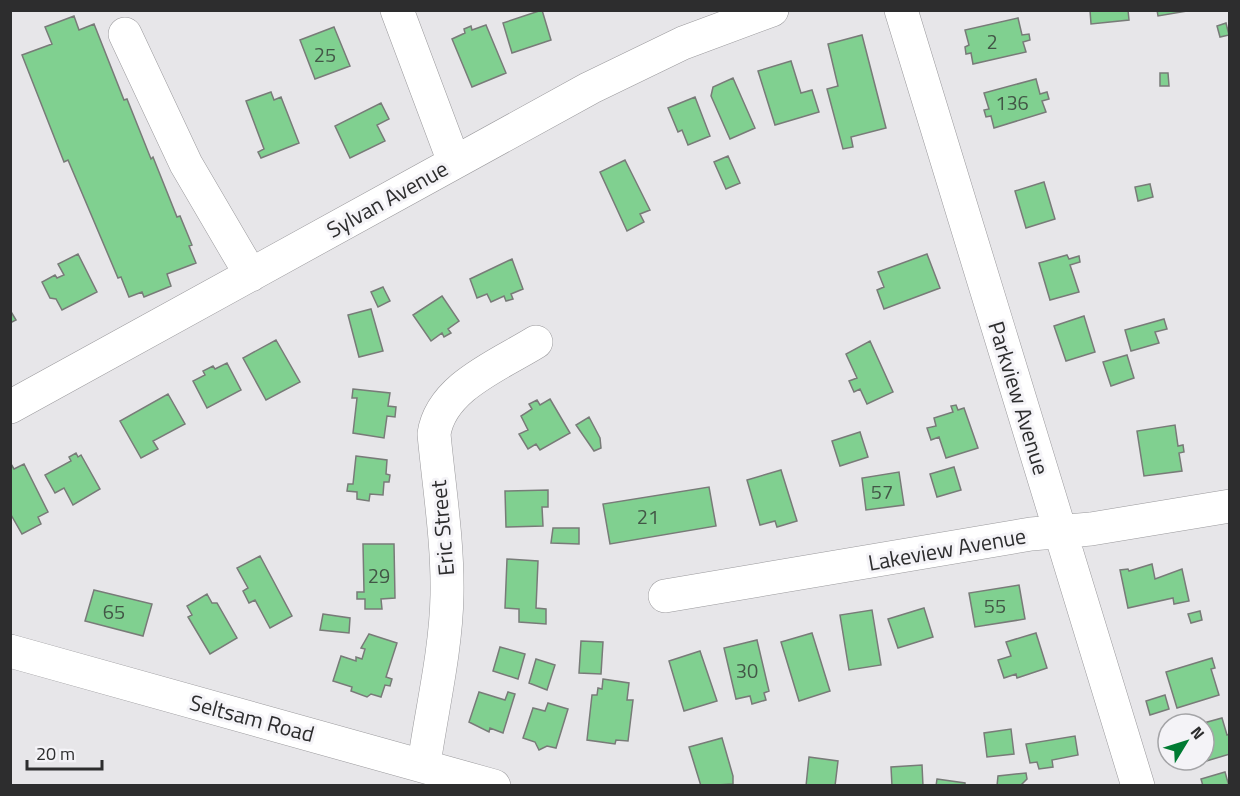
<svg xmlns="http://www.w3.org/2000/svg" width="1240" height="796" viewBox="0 0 1240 796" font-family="'Titillium Web',sans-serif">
  <rect width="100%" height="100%" fill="#e7e6e9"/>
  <path fill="#80d090" stroke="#787b78" stroke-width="1.5" d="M542,10L551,40L512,53L503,23Z
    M1090,10H1128L1129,20L1091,24Z
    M1157,10H1193L1158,16Z
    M74,16L79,30L94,24L124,100L127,99L151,159L153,157L177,217L180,216L192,245L189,246L196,263L167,274L171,286L144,297L142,292L129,297L121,277L118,278L68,160L64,162L22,55L52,44L45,27Z
    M1018,18L1022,35L1029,34L1030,40L1023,42L1026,52L973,64L971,53L966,54L965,47L969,45L965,30Z
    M1226,23L1229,35L1220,37L1217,26Z
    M486,25L506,73L472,87L452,39L465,33L464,29L471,26L472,30Z
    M334,27L350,66L315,79L300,40Z
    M862,35L886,128L851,137L853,147L843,149L827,89L838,86L828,44Z
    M791,61L801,93L812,90L819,112L775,125L758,71Z
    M1160,73H1168L1169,86H1160Z
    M733,78L755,128L730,139L711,96L713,87Z
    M1036,79L1040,94L1047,92L1049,99L1042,101L1046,112L994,128L991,116L986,117L984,110L989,109L984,93Z
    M271,92L274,100L281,97L299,143L261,158L258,152L264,149L246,101Z
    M695,97L710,136L688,145L682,130L678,132L668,108Z
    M381,103L389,119L377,125L385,141L350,158L335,126Z
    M728,156L740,183L726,189L714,162Z
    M625,160L650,210L640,214L644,222L627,231L600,172Z
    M1044,182L1055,219L1026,228L1015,191Z
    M1150,184L1153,197L1138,201L1135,187Z
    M78,254L97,292L62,310L56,299L50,298L42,282L55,275L57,278L64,275L58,264Z
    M927,254L940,288L884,309L877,290L884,287L878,272Z
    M1067,255L1069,259L1079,256L1080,262L1070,265L1079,292L1050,300L1039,263Z
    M512,259L523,289L511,294L513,299L506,301L504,296L491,302L487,294L477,298L470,279Z
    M383,287L390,301L378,307L371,292Z
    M442,296L459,321L448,329L451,333L444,337L442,333L431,341L413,315Z
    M371,309L383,351L359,357L348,315Z
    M10,310L16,320L10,323Z
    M1084,316L1095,352L1066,361L1054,326Z
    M1164,319L1167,329L1155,332L1159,343L1131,351L1125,330Z
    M276,340L300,382L266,400L243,358Z
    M870,341L893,392L867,404L860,389L854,392L849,381L857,378L846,354Z
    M1127,355L1134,378L1111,386L1103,362Z
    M227,363L241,390L207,408L193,381L205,375L203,371L213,366L215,369Z
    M353,389L390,393L388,406L396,407L395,417L387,416L384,438L353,433L357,398H352Z
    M168,394L185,424L153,441L158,449L141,458L120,421Z
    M550,399L570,433L540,450L536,444L528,449L519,434L528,430L521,416L532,409L529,404L537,400L540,405Z
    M956,405L958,410L964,408L978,448L946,458L939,437L931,440L927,428L936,426L934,418L953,412L951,406Z
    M589,417L600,438L601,448L594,451L576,425Z
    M1175,425L1178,446L1183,445L1184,452L1179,453L1182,471L1144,476L1137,431Z
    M860,432L868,457L840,466L832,441Z
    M76,453L78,457L81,455L100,489L73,505L64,488L55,493L45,475L71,461L69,457Z
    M356,456L387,460L386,474L390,475L389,482H384L383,495L370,494L369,501L357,499V492L347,491L348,484H353Z
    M11,464L14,469L24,464L48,512L38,517L41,524L22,534L10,513Z
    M954,467L961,490L937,497L930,474Z
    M781,470L797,521L777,527L775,521L760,525L747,480Z
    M899,472L904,505L866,510L862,478Z
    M709,487L716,526L610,544L603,504Z
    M548,490V507H542L543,526L506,527L505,491Z
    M553,528H579V544L551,543Z
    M363,544H394L395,598L381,599L382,609H365V599H357V592H364Z
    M260,556L292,616L270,628L255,600L249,603L243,591L248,588L237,568Z
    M507,559L538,561L536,608L546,609V624L519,622V609L505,608Z
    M1152,564L1155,579L1182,569L1189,601L1174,604L1173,598L1128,608L1120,570L1128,569L1129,571Z
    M1019,585L1025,619L975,627L969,593Z
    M94,590L152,604L143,636L85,621Z
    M207,594L212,603H217L237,638L210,654L188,617L192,615L187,606Z
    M924,608L933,637L898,648L888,619Z
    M872,610L881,665L849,670L840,615Z
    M1200,611L1202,620L1191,623L1188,614Z
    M323,614L350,618L349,633L320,630Z
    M812,633L830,691L799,701L781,642Z
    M1036,633L1047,668L1017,678L1016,674L1004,678L998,660L1011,656L1006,642Z
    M369,634L397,643L386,677L392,679L390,686L385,685L381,697L371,694L367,697L351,691L352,687L333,681L341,656L356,661V657L362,659L365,649L361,648Z
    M757,640L769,691L764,693L766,700L752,704L750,696L736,699L724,648Z
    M581,641L603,642L601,674L579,673Z
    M500,647L525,654L518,679L493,671Z
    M700,651L717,701L684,711L669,661Z
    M1212,658L1215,668L1211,669L1219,695L1177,708L1166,672Z
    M536,659L555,665L547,690L529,683Z
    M603,679L629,683L627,700H633L628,741L616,740L615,744L587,740L592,695H597L598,688L602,689Z
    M479,692L505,700L508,692L515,694L503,733L490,728L489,732L469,722Z
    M1165,695L1169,709L1150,715L1146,701Z
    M548,703L568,709L556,748L547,746L539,750L535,742L523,738L533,708L545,711Z
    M1222,718L1227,735L1230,734V754L1193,765L1192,760H1204V724H1200Z
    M1011,729L1014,754L987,757L984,733Z
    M1075,736L1078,755L1052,760L1053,767L1039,769L1037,762L1030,763L1026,744Z
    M722,738L733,776V784L701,786L689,747Z
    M809,757L838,761L835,786H806Z
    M922,765L923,786H892L891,767Z
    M1225,772L1229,786H1203L1201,779Z
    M1026,773L1027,779L1021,785L997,786L998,776Z
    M937,779L965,783V786H936Z"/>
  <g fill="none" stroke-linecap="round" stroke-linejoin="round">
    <defs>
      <path id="minor" d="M397,10L454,162
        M901,10L1138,786
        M125,34L186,164L251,275
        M10,407L590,88L683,43L772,10
        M665,596L1031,534L1091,529L1230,506
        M424,764C432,708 446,651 447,595C448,542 439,487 434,434C441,387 499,365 536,342"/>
      <path id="major" d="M10,651L494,786"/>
    </defs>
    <use href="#minor" stroke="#9a999c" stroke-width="34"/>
    <use href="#major" stroke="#9a999c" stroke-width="34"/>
    <use href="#minor" stroke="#fff" stroke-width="33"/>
    <use href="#major" stroke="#fff" stroke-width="33"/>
  </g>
  <g text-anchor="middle" stroke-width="6" stroke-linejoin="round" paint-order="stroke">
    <g font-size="20" fill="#425646">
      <text x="992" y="49">2</text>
      <text x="325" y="62">25</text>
      <text x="1012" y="110">136</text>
      <text x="882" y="499">57</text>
      <text x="648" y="524">21</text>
      <text x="379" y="583">29</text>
      <text x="995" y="613">55</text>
      <text x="114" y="619">65</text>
      <text x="747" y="678">30</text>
    </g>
    <g font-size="22" fill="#2d2d2e" stroke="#f4f3f7">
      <text transform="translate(387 199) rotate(-29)" y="8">Sylvan Avenue</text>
      <text transform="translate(1019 398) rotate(73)" y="8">Parkview Avenue</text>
      <text transform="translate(442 528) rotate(-95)" y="8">Eric Street</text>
      <text transform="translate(947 549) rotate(-10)" y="8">Lakeview Avenue</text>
      <text transform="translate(252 718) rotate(15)" y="8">Seltsam Road</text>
    </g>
  </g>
  <rect width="1240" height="796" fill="none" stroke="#2d2d2e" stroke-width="24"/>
  <g transform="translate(1186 742) rotate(52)"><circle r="28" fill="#f4f3f7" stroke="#a4a4a7" stroke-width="1.5"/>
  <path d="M0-4.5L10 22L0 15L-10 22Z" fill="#007b33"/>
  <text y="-9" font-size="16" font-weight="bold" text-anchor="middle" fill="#2d2d2e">N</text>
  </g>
  <path d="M27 760v9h75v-9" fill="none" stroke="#2d2d2e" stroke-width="3"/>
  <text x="36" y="760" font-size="18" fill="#2d2d2e" stroke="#f4f3f7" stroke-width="4.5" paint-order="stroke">20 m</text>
</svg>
